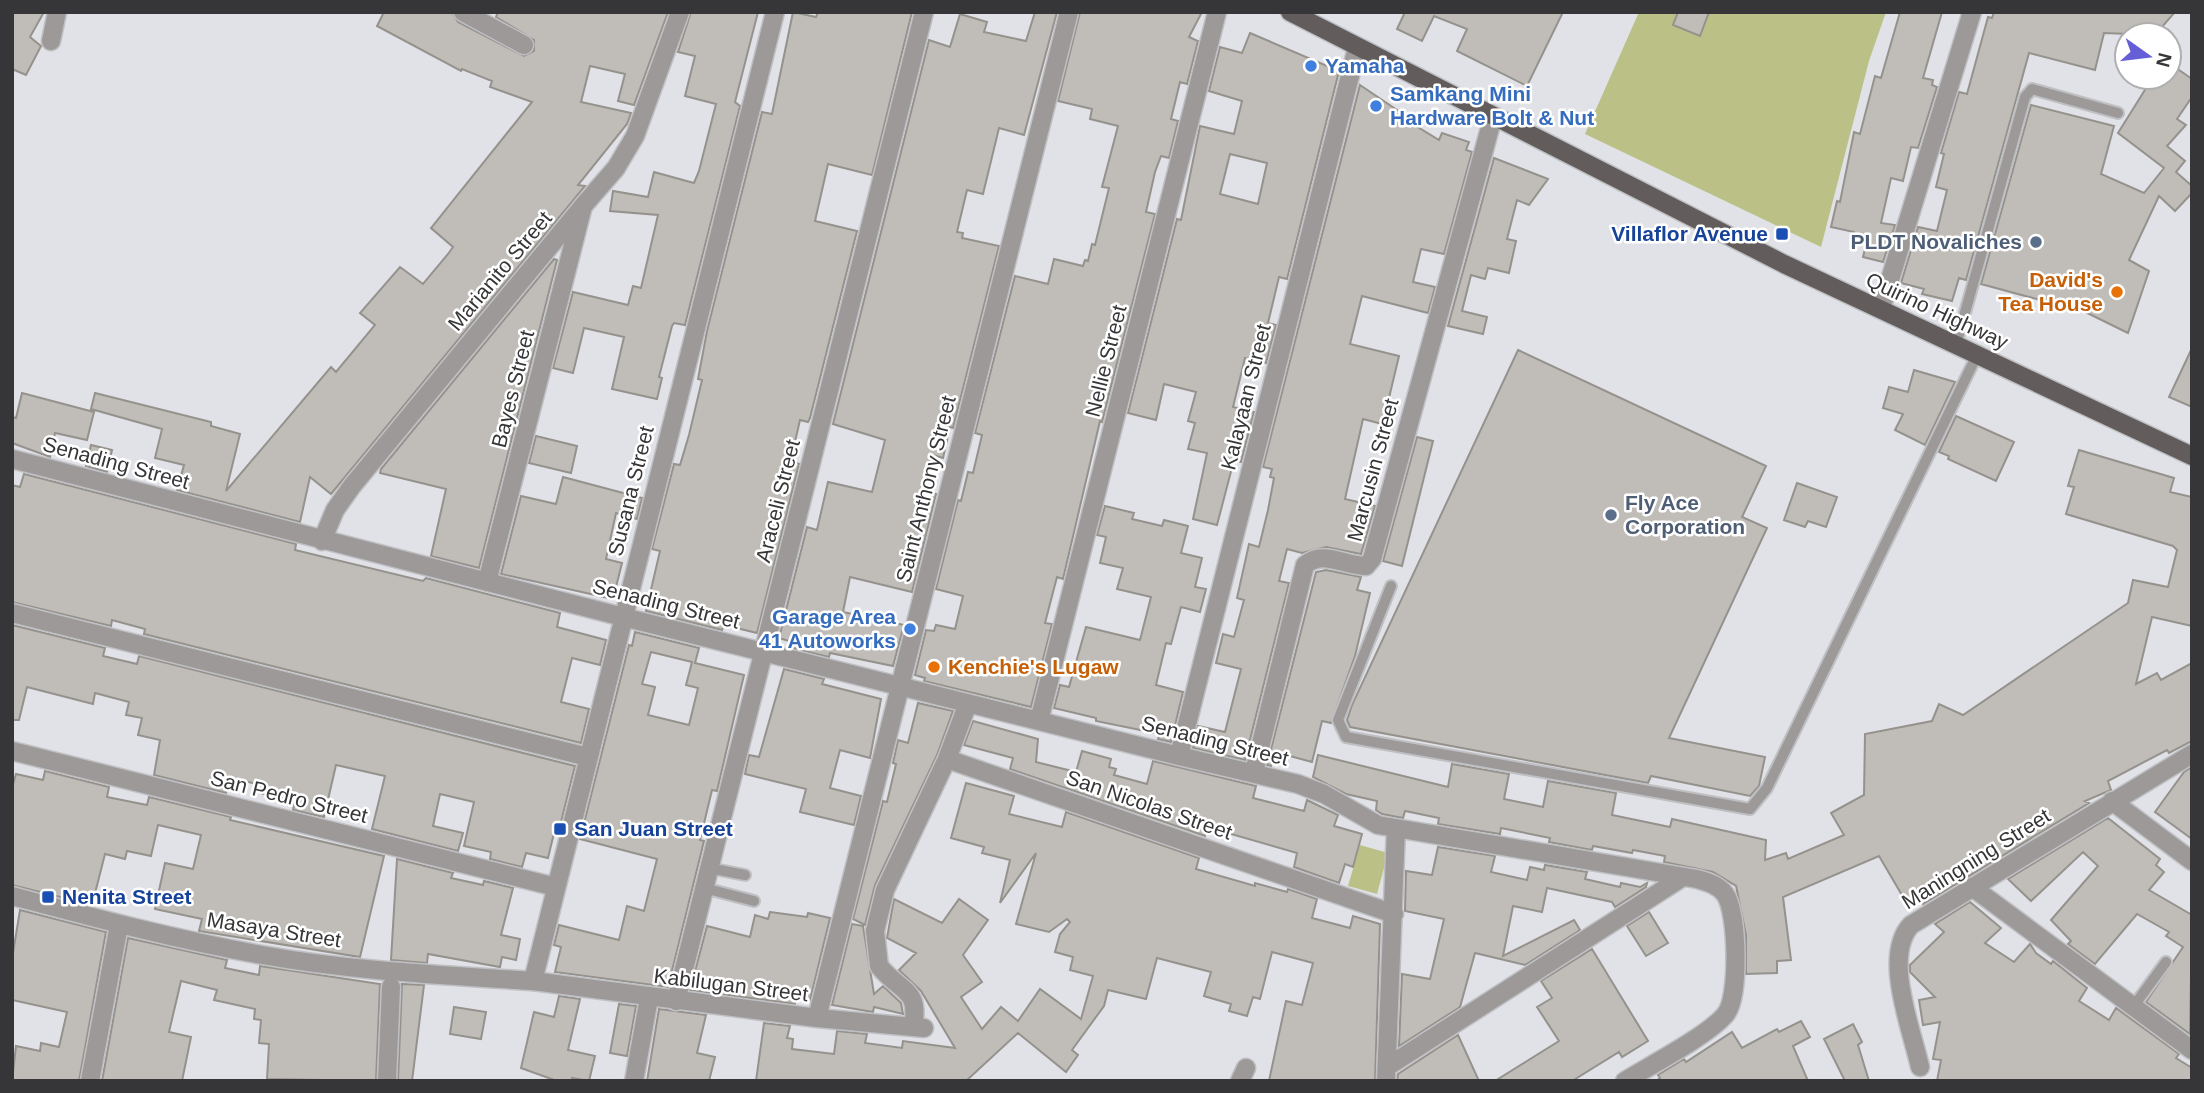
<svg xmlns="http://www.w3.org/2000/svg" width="2204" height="1093" viewBox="0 0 2204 1093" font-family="Helvetica,sans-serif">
  <rect width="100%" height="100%" fill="#e1e2e7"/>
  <path fill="#bbc186" d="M1639,12H1886L1869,61L1821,247L1585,134Z
    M1360,845L1388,853L1377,894L1348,886Z"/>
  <path fill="#c0bdb8" stroke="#95928d" stroke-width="2" fill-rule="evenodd" d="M12,12H44L30,37L41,46L26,75L12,69Z
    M384,12H452L458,22L524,56L534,51V40L496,17L498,12H668L634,105L618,101L625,74L590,66L581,102L631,113L627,124L578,185L585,186L331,494L310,477L300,522L177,490L184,465L155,458L162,429L91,409L95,393L211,422V426L240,434L226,491L331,367L336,372L375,325L360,313L400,267L423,284L448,254L453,247L431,228L532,102L490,87L492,81L462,69L461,71L377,26Z
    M691,12H758L735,102L740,106L685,325L674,323L672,326L659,377L662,378L657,399L612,389L624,337L584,328L573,373L553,368L573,292L628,305L633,286L641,288L658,215L610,211L613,191L648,197L654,172L694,183L699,171L716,104L685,96L695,56L678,52Z
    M793,12L816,17L818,12H912L872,175L828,164L815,221L857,231L810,418L808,422L800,420L791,459L799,464L757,633L724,625L722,630L646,611L660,551L652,549L674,464L680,465L689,435L702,380L698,379L707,331L762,112L772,114Z
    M1035,12H1057L1024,135L999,128L983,194L967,190L957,232L963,233L962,238L999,246L953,428L950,427L943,458L933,455L924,491L936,494L912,592L850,577L843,612L904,625L893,666L830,653L829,657L788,647L789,641L779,638L807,527L817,530L828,482L872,492L885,440L833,424L929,40L950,47L960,14L987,22L984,32L1026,41Z
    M1080,12H1202L1189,37L1198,41L1187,84L1180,82L1171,119L1178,121L1169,158L1161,156L1155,172L1146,212L1155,214L1102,422L1100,421L1063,579L1057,577L1045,623L1052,624L1031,707L924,681L925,678L915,675L926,630L934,631L936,625L955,629L963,596L936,589L958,500L961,501L968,472L973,473L982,435L975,433L1015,276L1048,284L1054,259L1083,266L1085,260L1088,261L1092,244L1095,245L1109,188L1102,187L1118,126L1090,119L1092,109L1058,101Z
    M1405,12H1563L1527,86L1457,51L1467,29L1434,16L1422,41L1397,29Z
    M1678,12H1709L1700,36L1673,25Z
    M1900,12H1942L1923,78L1933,80L1932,85L1937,87L1918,148L1911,147L1903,181L1891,178L1881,223L1895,225L1883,262L1863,257L1867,241L1853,238L1854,232L1831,227L1837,201L1840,202L1854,132L1860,134L1875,76L1881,78Z
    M1994,12H2175L2155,35L2104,33L2095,70L2029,53L1966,280L1959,278L1952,301L1922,294L1924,289L1901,283L1918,227L1937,231L1947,190L1936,187L1944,154L1941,153L1959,92L1967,94L1988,17L1992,18Z
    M1250,33L1339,71L1287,279L1279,277L1268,323L1276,325L1266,363L1245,358L1233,407L1254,412L1241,462L1234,460L1217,525L1193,519L1207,453L1188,449L1195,423L1188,421L1196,392L1164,384L1156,420L1128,413L1177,219L1181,220L1200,126L1234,134L1242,101L1209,91L1220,47L1242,53ZM1230,154L1267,163L1258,204L1220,194Z
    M2169,63L2192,79V97L2177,119L2186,125L2167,146L2185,161L2176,172L2192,186V193L2175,211L2159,196L2129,260L2149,271L2128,333L2067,303L2066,307L1981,284L2031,105L2114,126L2101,174L2144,193L2164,168L2118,133L2153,77H2169Z
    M1360,85L1397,110L1395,113L1439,140L1442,133L1469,142L1466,150L1472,152L1444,254L1421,249L1413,282L1435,287L1428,313L1362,296L1350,344L1399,356L1388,402L1391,403L1386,425L1363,419L1345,499L1375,506L1361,554L1326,547L1302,553L1287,549L1279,581L1289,583L1245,760L1193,748L1198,726L1225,732L1241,669L1216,663L1223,634L1234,637L1244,600L1237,598L1249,544L1259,547L1268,510L1274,478L1270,477L1272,469L1263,467Z
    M1494,158L1548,179L1529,205L1517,200L1507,239L1516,241L1509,273L1488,268L1485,279L1471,275L1462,311L1487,317L1483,334L1448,326Z
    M554,259L557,260L479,568L431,556L446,489L380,473L381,469Z
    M2192,348V407L2169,397Z
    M1518,350L1766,466L1742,517L1767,528L1669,738L1765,757L1759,786L1750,796L1651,776L1648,783L1350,727L1347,720L1352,705Z
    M1914,370L1955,382L1925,445L1895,430L1903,414L1883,408L1889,387L1908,392Z
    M22,393L94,412L87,440L55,433L50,457L12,443V417L16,418Z
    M1956,416L2014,442L1996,481L1948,459L1949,456L1939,452Z
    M536,436L577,446L571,473L529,463Z
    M1417,437L1433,441L1402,566L1383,561Z
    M91,445L112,450L107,472L86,466Z
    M2079,450L2174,478L2170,492L2192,497V626L2152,617L2136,684L2157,673L2161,680L2192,663V741L2169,753L2167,750L2108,781L2111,790L2085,801L2089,803L1923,904L1918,894L1906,902L1879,856L1783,897L1791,960L1777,961V973L1746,974V935L1736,886L1713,872L1664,862L1665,856L1633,850L1632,853L1593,846L1592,850L1549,842L1550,838L1501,828L1500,834L1438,824L1439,818L1405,811L1403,818L1382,814L1376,810L1377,801L1346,794L1313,777L1318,755L1448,787L1452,764L1509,774L1504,799L1543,807L1548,781L1616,793L1612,815L1670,827L1672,819L1766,840L1765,860L1786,853L1788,859L1844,835L1831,813L1864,795L1865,734L1932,721L1939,704L1963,715L2128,603L2133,580L2168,587L2177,550L2173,546L2066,514L2074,487L2068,486Z
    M24,474L296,544L295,550L423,581L426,578L560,613L557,627L606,640L600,665L572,658L561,702L589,709L581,743L144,634L145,629L112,620L111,626L12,602V485L20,487Z
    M563,477L642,498L637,519L616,513L606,559L622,563L613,599L501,574L521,496L556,504Z
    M1797,483L1837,497L1826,527L1808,521L1805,527L1784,520Z
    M1105,506L1134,513L1132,519L1162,526L1164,520L1188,526L1181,553L1202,558L1195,587L1206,589L1200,612L1181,607L1171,644L1166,643L1156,685L1183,692L1171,742L1158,739L1160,734L1096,721V718L1054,708L1060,685L1069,687L1086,627L1140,640L1151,597L1117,589L1123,568L1100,563L1106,537L1097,535Z
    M1326,570L1361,577L1357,590L1370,593L1355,656L1331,723L1322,721L1312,762L1275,752L1271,766L1267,765L1316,572Z
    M12,625L105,648L103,656L137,664L139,656L575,766L558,834L554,833L548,858L526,853L522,867L490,859L491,852L464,846L474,802L440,794L433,826L463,833L458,851L372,829L385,776L336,765L324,817L293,810L295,801L260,793L262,785L230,778L226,793L154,775L160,740L138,735L142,718L126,715L129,702L95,693L93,704L27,687L19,720H12Z
    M635,632L699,648L695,663L744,675L717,791L712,790L700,840L704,841L668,987L555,972L561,947L554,945L559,925L619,940L627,906L644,911L657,859L580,839L629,645L632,646ZM651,652L692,662L686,685L698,688L689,725L648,715L655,687L642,684Z
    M784,669L824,679L822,684L881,699L870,758L840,750L830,788L861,796L854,825L800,812L806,789L745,774L749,755L759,757Z
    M918,703L953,711L937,755L875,885L865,925L853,919L883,801L887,802L896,764L893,763L898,740L908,743Z
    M973,721L1038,739L1036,762L1076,772L1082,751L1111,759L1109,767L1116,769L1114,775L1147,784L1153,761L1256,786L1253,798L1304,811L1307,800L1338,815L1334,826L1362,834L1353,867L1345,864L1339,883L1294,867L1297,853L1207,827L1205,836L1010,769L1013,758L964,745Z
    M2192,767V839L2155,812L2184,772Z
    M45,771L109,787L107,797L147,805L149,797L231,817L230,820L384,856L360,957L199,931L202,919L155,909L165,863L193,869L201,835L158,825L151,856L127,851L125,859L105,854L92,905L12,885V788L16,774L43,780Z
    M966,783L1014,796L1009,814L1062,827L1066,812L1199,858L1196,869L1255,886V883L1287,892L1288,889L1317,899L1312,918L1350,928L1353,916L1380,924L1375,1081H1269L1286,1001L1302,1005L1313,963L1272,952L1260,999L1253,997L1247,1016L1229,1011L1231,1004L1204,996L1211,972L1157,958L1146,999L1108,990L1104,1006L1072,1050L1078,1055L1066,1072L1018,1033L966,1081H756L764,1023L790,1026L787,1038L793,1039L792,1049L834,1054L837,1031L867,1034L865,1043L902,1048L903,1041L955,1048L921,991L899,970L916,953L887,938L894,899L942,923L959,899L988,920L963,955L982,982L961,997L982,1029L1001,1007L1018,1021L1040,989L1081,1019L1093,976L1070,970L1073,957L1055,952L1060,934L1070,922L1067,919L1049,932L1016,924L1036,853L1000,903L1010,860L982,853L984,847L951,838Z
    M2108,818L2160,859L2156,865L2164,872L2149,890L2192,915L2190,1034L2146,1002L2183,947L2166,936L2169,932L2137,914L2095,964L2068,944L2071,941L2051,920L2098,866L2083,852L2031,901L2008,879Z
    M1438,847L1495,856L1491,872L1527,880L1530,867L1544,870L1545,865L1587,872L1585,879L1620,887L1621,883L1640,887L1647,883L1646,887L1615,907L1612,902L1547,888L1542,912L1513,906L1503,956L1574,920L1580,930L1525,965L1475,953L1460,1007L1399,1046L1402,974L1430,979L1444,919L1405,911L1406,871L1432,875Z
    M397,859L453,873L451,878L483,885L484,881L513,888L501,935L520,939L516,960L502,957L500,967L428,954L427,963L391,960Z
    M1970,902L2001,928L1985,943L2014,962L2030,944L2036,953L2051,964L2053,961L2087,988L2079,1001L2109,1020L2116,1008L2179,1054L2176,1058L2192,1068V1081H1937L1941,1060L1933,1059L1940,1022L1923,1025L1919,1000L1935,997L1910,972V965L1944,932L1935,924Z
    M20,910L106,932L79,1081H12L16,1046L40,1051L41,1043L59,1047L67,1012L12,1000V959Z
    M770,912L807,917L808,913L830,918L810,1000L797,996L795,1004L690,990L707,926L750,937L755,915L768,919Z
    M1649,912L1668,943L1646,956L1627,926Z
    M852,924L863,926L874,994L883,986L901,1003L903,1014L874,1007L873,1012L832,1005Z
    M128,938L227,960L225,968L259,975L260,966L380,984L376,1081L267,1079L269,1044L259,1043L261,1020L254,1019L255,1009L214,1000L217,990L181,981L169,1032L191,1037L182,1081H102Z
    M1592,949L1648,1041L1622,1057L1619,1052L1572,1081H1495L1559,1041L1537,1007L1552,998L1541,981Z
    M402,984L424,985L412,1081H398Z
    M559,996L580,999L568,1050L595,1056L589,1081L572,1078L571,1081H557L521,1068L534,1012L554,1017Z
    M619,1004L636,1006L627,1056L610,1053Z
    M454,1007L486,1012L481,1039L450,1034Z
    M659,1009L706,1015L697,1053L715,1057L709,1081H647Z
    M1801,1021L1810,1037L1793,1046L1808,1081H1656L1660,1078L1658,1075L1684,1059L1686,1062L1732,1032L1742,1048L1777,1029L1779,1032Z
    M1853,1024L1862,1042L1858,1045L1869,1081H1845L1824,1039Z
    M1458,1035L1479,1081H1397L1398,1074Z"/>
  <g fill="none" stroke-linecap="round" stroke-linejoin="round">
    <defs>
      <path id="service" d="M1956,345L2025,97L2032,89L2118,113
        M1391,586L1338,720L1346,737L1750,809L1767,788L1977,355
        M709,868L745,875
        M704,888L754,901
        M2133,1007L2166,962"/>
      <path id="minor" d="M463,12L524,45
        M51,41L57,12
        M1881,309L1972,12
        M322,541L335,510L352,486L583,206
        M12,613L588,757
        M623,617L1179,756L1298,784L1324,794L1378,825L1697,879C1708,882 1718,885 1725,894C1738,912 1740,999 1725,1015C1707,1036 1651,1065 1625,1081
        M1039,721L1217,12
        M12,751L556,887
        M1179,756L1357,48
        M947,759L1394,914
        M1254,772L1305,565C1323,549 1344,566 1366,566L1372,559L1493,117
        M2112,801L2192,861
        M1972,887L2192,1050
        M533,981L817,1018L924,1028
        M676,1001L924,12
        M817,1018L1069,12
        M913,1027C920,988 902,994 879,966L875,931L885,890L947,759L968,703
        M1387,1067L1683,877
        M1920,1067C1912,1030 1882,956 1911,925L2192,754
        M90,1081L119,925
        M387,1081L391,987
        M634,1081L649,998
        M1240,1081L1246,1068
        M1386,1081L1396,829"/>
      <path id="tertiary" d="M12,459L623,617
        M487,582L583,206L616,168L635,136L680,12
        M12,896C95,918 177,940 262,955C351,971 443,975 533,981L775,12"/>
      <path id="primary" d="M1290,12L1784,264L2192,456"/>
    </defs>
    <use href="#service" stroke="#bfc0c4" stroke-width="14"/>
    <use href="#minor" stroke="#bfc0c4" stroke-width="21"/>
    <use href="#tertiary" stroke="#bfc0c4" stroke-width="21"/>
    <use href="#primary" stroke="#bfc0c4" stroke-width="21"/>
    <use href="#service" stroke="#9c9998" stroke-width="10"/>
    <use href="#minor" stroke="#9c9998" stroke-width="18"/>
    <use href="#tertiary" stroke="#9c9998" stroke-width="18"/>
    <use href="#primary" stroke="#625d5c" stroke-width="18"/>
  </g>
  <g fill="#3f7fe0" stroke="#fff" stroke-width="2.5">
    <circle cx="1311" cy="66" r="7"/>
    <circle cx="1376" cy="106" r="7"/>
    <circle cx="910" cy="629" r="7"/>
  </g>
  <g fill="#1a4fb4" stroke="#fff" stroke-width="2.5">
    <rect x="1775" y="227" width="14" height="14" rx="3.5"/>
    <rect x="553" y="822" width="14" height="14" rx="3.5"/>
    <rect x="41" y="890" width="14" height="14" rx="3.5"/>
  </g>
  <g fill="#5c6f8a" stroke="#fff" stroke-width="2.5">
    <circle cx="2036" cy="242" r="7"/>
    <circle cx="1611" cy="515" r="7"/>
  </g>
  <g fill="#e8710a" stroke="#fff" stroke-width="2.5">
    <circle cx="2117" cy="292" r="7"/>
    <circle cx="934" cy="667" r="7"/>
  </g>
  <g text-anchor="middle" stroke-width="5" stroke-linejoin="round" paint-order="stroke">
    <g font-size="21" font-weight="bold" fill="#366cbe" stroke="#fff" text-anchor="start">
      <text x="1325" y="73">Yamaha</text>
      <text x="1390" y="101">Samkang Mini<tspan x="1390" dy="24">Hardware Bolt &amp; Nut</tspan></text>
      <text x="896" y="624" text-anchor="end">Garage Area<tspan x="896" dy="24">41 Autoworks</tspan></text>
    </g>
    <g font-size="21" font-weight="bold" fill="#164399" stroke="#fff" text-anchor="start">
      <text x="1768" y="241" text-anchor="end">Villaflor Avenue</text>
      <text x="574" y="836">San Juan Street</text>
      <text x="62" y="904">Nenita Street</text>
    </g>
    <g font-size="21" font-weight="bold" fill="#4e5e75" stroke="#fff" text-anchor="end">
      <text x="2022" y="249">PLDT Novaliches</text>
      <text x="1625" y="510" text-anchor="start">Fly Ace<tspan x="1625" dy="24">Corporation</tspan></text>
    </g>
    <g font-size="21" fill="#363639" stroke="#fff">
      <text transform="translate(500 271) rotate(-50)" y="7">Marianito Street</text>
      <text transform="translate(1937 311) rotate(25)" y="7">Quirino Highway</text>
      <text transform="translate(1106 361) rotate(-76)" y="7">Nellie Street</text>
      <text transform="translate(513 389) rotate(-76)" y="7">Bayes Street</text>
      <text transform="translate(1246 397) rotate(-76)" y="7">Kalayaan Street</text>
      <text transform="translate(116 463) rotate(15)" y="7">Senading Street</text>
      <text transform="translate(1373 470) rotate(-75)" y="7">Marcusin Street</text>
      <text transform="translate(926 489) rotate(-76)" y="7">Saint Anthony Street</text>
      <text transform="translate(631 491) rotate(-76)" y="7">Susana Street</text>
      <text transform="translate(778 501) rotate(-76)" y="7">Araceli Street</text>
      <text transform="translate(666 604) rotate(14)" y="7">Senading Street</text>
      <text transform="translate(1215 741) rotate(14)" y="7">Senading Street</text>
      <text transform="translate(289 797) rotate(14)" y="7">San Pedro Street</text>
      <text transform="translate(1149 805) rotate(19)" y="7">San Nicolas Street</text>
      <text transform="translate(1976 859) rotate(-32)" y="7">Maningning Street</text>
      <text transform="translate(274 930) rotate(9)" y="7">Masaya Street</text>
      <text transform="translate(731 985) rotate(7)" y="7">Kabilugan Street</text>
    </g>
    <g font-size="21" font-weight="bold" fill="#c56008" stroke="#fff" text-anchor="end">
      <text x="2103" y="287">David's<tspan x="2103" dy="24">Tea House</tspan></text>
      <text x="948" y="674" text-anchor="start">Kenchie's Lugaw</text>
    </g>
  </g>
  <rect width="2204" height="1093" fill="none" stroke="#363639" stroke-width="28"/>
  <g transform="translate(2148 56) rotate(104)"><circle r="33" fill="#ffffff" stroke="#afafb0" stroke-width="2"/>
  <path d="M0-5L12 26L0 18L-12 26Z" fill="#665ed7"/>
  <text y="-10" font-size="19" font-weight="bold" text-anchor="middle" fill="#363639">N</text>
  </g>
</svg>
